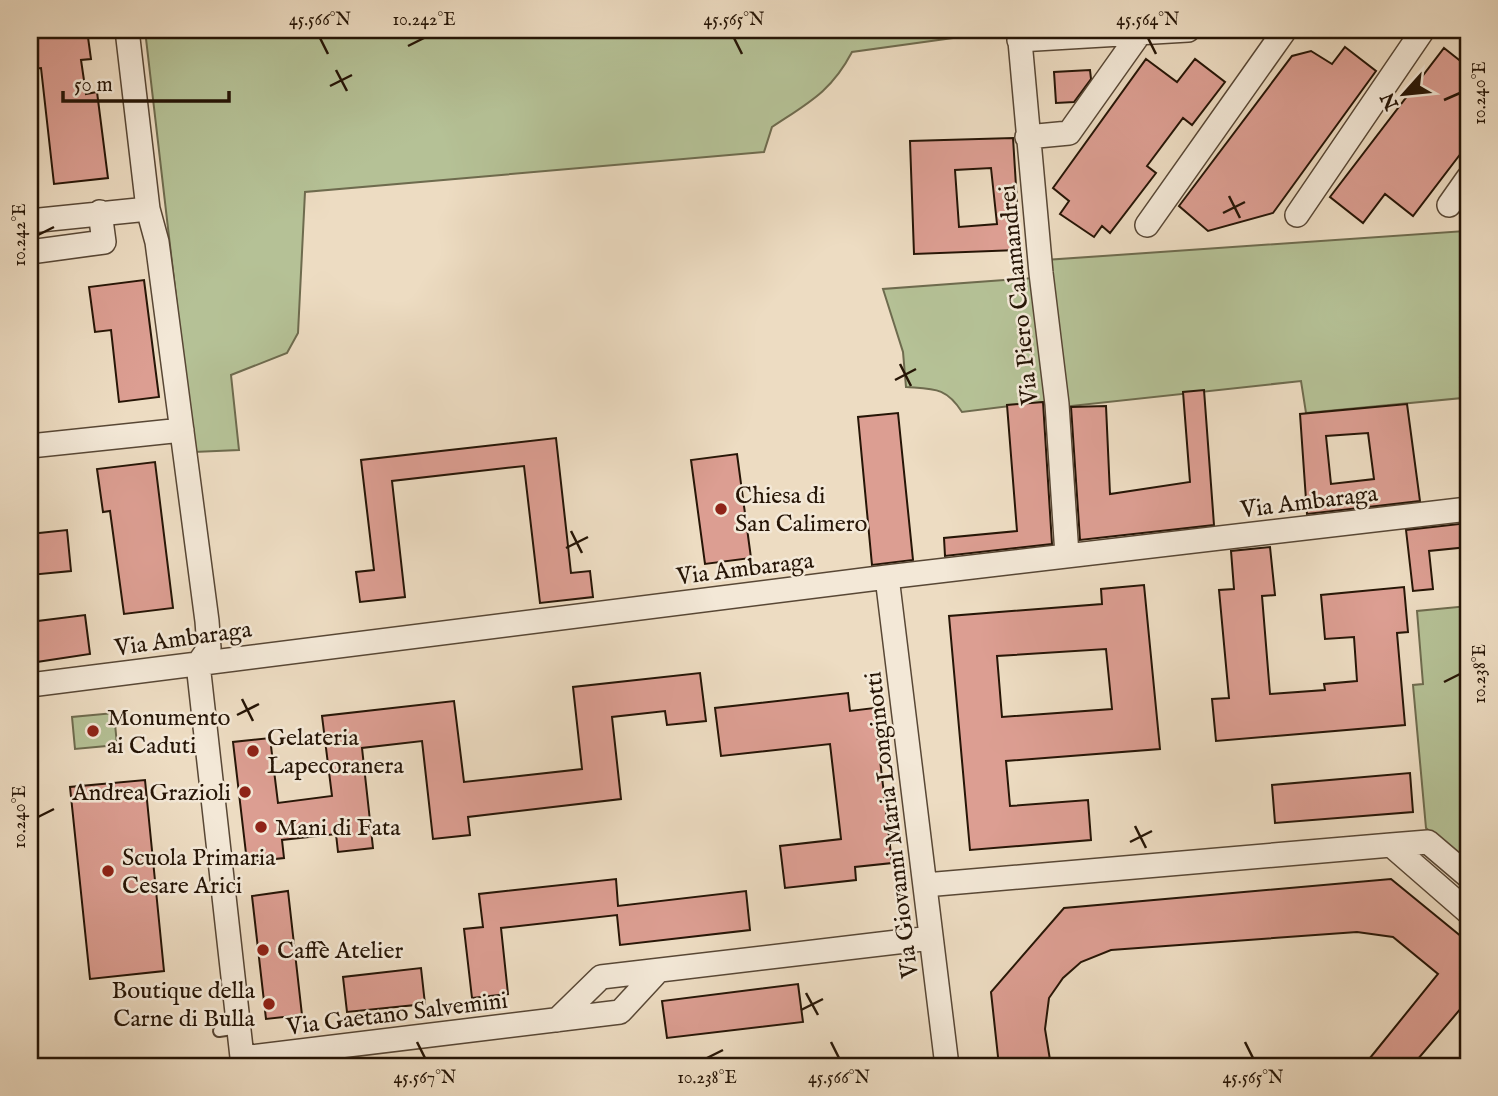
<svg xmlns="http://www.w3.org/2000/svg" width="1498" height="1096" viewBox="0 0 1498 1096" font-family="'IM FELL English',serif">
  <rect width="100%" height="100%" fill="#eddcc2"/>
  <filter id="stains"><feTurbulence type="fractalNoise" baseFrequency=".00286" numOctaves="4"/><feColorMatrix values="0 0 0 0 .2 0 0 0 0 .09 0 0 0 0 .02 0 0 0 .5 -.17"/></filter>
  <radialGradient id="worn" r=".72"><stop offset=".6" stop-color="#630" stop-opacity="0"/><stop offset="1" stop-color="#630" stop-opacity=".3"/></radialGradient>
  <path fill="#b5c196" stroke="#6e6b4e" stroke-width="2" d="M145,30H1003L1004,36L953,38L852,52C831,92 808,103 772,127L764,152L305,192L298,333L287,353L231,375L239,450L194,452Z
    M1465,231L1468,262V377L1460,378L1462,398L1306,413L1301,381L1062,407L1045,260Z
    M1033,278L1051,401L962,412C946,387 934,389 906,387L903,352L883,289Z
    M1468,606V865L1426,828L1413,685L1423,684L1417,611Z
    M114,713L117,745L75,749L72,717Z"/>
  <path fill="#dc9e92" stroke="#261506" stroke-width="2" fill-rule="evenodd" d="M30,30H87L91,59L81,60L86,94L97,92L108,178L54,184L41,68L32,69Z
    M1345,47L1376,71L1273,213L1208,231L1179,206L1292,56L1311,51L1332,64Z
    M1444,48L1468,67V144L1413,216L1385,194L1363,223L1330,197Z
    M1146,59L1177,82L1195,59L1225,82L1192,125L1183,118L1147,166L1156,173L1110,233L1102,226L1094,237L1060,214L1069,201L1053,188Z
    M1090,70L1091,79L1074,102L1056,103L1054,72Z
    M1013,138L1020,250L914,254L910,141ZM991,168L997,224L959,227L955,170Z
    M144,280L159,397L119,402L111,330L95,332L89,287Z
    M1204,390L1214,525L1080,540L1071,407L1106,406L1110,494L1190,482L1183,392Z
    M1043,402L1052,544L945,556L944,538L1017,531L1007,405Z
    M1407,404L1420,501L1307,514L1300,414ZM1368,433L1374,479L1331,484L1326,436Z
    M898,413L913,560L872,565L858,417Z
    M556,438L571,573L590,571L593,597L540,603L524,466L392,481L405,597L360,602L356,572L374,570L361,460Z
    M737,454L751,558L705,564L691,460Z
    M155,462L173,608L124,614L110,511L103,512L97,469Z
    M1468,523V547L1429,551L1433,589L1413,591L1406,530Z
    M67,530L71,571L30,575V534Z
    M1270,547L1275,595L1262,596L1270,694L1325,690L1324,684L1357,681L1354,637L1325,639L1321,595L1404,587L1408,632L1397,633L1405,725L1216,741L1212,699L1229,698L1219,590L1234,589L1231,551Z
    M1144,585L1160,749L1006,761L1010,806L1088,800L1091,840L970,850L949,616L1102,604L1101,589ZM1106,649L1112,709L1002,717L997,656Z
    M85,615L90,654L30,663V622Z
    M700,673L706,721L667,725L665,711L612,717L621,799L468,817L470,835L433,839L422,741L362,748L373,848L338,852L336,834L282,840L284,858L247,862L233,742L270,738L278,803L332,796L322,716L454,701L464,782L582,769L573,687Z
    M848,693L850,711L874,708L892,863L855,867L856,880L785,888L780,846L841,839L830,744L721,756L715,708Z
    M1410,773L1413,812L1275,823L1272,785Z
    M145,780L164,971L90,979L70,787Z
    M616,879L618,906L746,891L750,930L620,945L617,915L501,928L508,994L472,998L464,929L483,927L479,894Z
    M1391,879L1468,942V1000L1412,1066H1379L1370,1058L1438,974L1393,937L1357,932L1111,950L1081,962L1063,978L1049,998L1045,1029L1051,1066H999L991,992L1064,908Z
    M288,891L302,1015L266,1019L252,896Z
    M421,968L425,1004L347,1012L343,977Z
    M798,984L803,1022L667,1038L662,1001Z"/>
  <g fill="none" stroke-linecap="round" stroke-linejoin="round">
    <defs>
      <path id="lane" d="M219,1031L239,1028"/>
      <path id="street" d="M127,30L148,209L157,242L207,621L209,648L198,664
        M1019,30L1041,273L1057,404L1067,555
        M1019,40L1188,30
        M1027,137L1069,133L1140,33
        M1449,205L1468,178
        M1297,215L1423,30
        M30,221L148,209
        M1147,225L1285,30
        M30,252L104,242L100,212
        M30,446L182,430
        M887,577L947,1066
        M198,664L243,1066
        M30,685L887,577L1468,509
        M1391,845L1428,842L1468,876
        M925,885L1391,845L1468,912
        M557,1020L601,977L931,938
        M242,1058L620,1012L658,971"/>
    </defs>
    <use href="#lane" stroke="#584735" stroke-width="14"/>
    <use href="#street" stroke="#584735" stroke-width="26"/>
    <use href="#lane" stroke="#f3e8d7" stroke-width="10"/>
    <use href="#street" stroke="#f3e8d7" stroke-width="23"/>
  </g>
  <path fill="none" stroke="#261506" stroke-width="2.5" d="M320,38L328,54M734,38L742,54M1148,38L1156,54M408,46L424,38M336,70L347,91M330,86L352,75M1444,100L1460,93M1229,196L1240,218M1223,213L1245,202M38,235L54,227M900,364L911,386M895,380L916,369M571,531L582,553M566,548L588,537M1444,682L1460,674M242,699L253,721M237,715L259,704M38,817L54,809M1135,826L1146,848M1130,842L1152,831M806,993L818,1015M801,1010L823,999M417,1042L425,1058M831,1042L839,1058M1245,1042L1253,1058M707,1058L723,1050"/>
  <g fill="#8f2418" stroke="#f3e8d7" stroke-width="2.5">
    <circle cx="721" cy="509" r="7"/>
    <circle cx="93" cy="731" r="7"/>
    <circle cx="253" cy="751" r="7"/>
    <circle cx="245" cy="792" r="7"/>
    <circle cx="261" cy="827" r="7"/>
    <circle cx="108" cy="871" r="7"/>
    <circle cx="263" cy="950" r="7"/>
    <circle cx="269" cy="1004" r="7"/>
  </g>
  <g text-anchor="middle" stroke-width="5" stroke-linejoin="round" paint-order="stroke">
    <g font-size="24" fill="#261506" stroke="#f3e8d7">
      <text transform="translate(1018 295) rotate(-96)" y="8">Via Piero Calamandrei</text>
      <text transform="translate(1309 501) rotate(-7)" y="8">Via Ambaraga</text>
      <text transform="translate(745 568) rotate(-7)" y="8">Via Ambaraga</text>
      <text transform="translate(183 638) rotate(-8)" y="8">Via Ambaraga</text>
      <text transform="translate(891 825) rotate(-97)" y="8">Via Giovanni Maria Longinotti</text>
      <text transform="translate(397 1013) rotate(-7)" y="8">Via Gaetano Salvemini</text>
    </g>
    <g font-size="24" fill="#261506" stroke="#f3e8d7" text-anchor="start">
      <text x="735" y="503">Chiesa di<tspan x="735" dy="28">San Calimero</tspan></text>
      <text x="107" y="725">Monumento<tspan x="107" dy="28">ai Caduti</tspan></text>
      <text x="267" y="745">Gelateria<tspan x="267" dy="28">Lapecoranera</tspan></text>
      <text x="231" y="800" text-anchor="end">Andrea Grazioli</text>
      <text x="275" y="835">Mani di Fata</text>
      <text x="122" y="865">Scuola Primaria<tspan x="122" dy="28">Cesare Arici</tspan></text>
      <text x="277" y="958">Caffè Atelier</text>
      <text x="255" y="998" text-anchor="end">Boutique della<tspan x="255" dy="28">Carne di Bulla</tspan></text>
    </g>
  </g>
  <rect width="1498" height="1096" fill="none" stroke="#eddcc2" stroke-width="77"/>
  <g transform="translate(1404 94) rotate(243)" stroke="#f3e8d7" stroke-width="5" paint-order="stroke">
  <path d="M0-5L12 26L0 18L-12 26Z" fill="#261506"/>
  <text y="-10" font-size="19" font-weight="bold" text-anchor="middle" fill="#261506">N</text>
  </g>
  <path d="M63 91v10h166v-10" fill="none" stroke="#261506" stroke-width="3.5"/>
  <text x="74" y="91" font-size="21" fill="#261506" stroke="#f3e8d7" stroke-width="5" paint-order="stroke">50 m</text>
  <rect x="38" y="38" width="1422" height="1020" fill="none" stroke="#261506" stroke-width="2.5"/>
  <g font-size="18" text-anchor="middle" fill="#261506">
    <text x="320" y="25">45.566°N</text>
    <text x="424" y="25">10.242°E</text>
    <text x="734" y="25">45.565°N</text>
    <text x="1148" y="25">45.564°N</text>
    <text transform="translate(1479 93) rotate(-90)" y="6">10.240°E</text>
    <text transform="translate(19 235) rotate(-90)" y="6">10.242°E</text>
    <text transform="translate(1479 674) rotate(-90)" y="6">10.238°E</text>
    <text transform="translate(19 817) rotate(-90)" y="6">10.240°E</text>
    <text x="425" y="1083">45.567°N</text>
    <text x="707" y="1083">10.238°E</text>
    <text x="839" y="1083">45.566°N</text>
    <text x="1253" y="1083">45.565°N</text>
  </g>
  <rect width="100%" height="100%" filter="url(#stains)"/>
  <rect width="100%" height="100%" fill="url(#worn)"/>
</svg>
